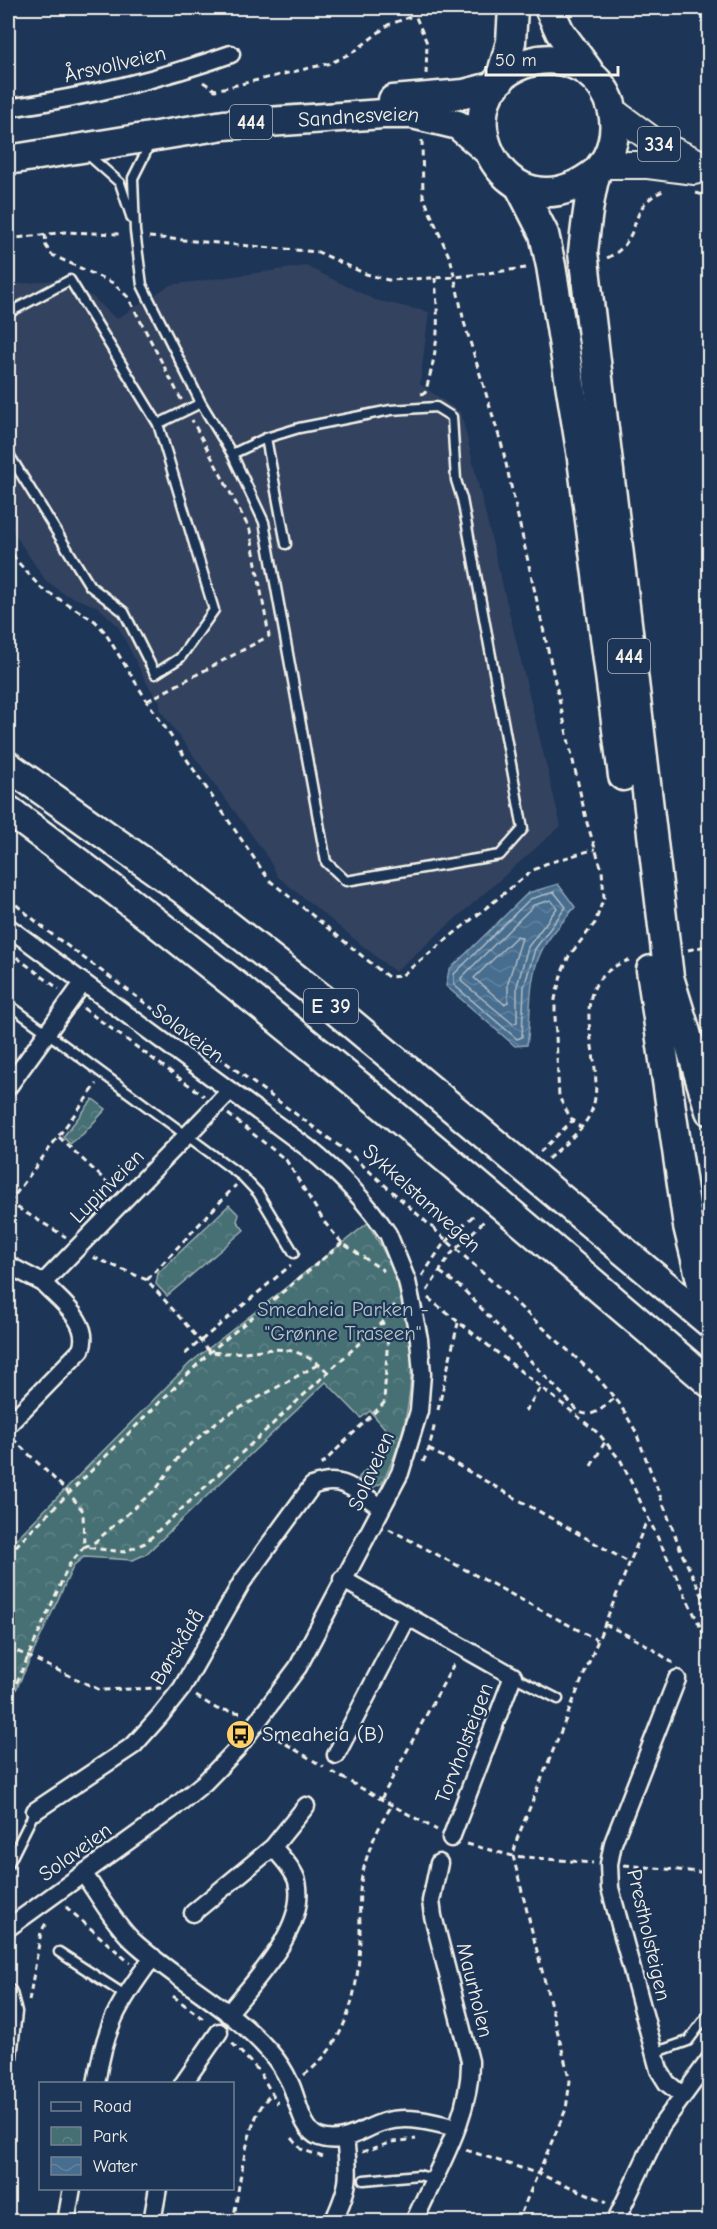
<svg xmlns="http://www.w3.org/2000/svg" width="717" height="2229" viewBox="0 0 717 2229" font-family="'Comic Neue',sans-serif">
  <defs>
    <pattern id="park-crowns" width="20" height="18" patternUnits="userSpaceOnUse" patternTransform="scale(1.5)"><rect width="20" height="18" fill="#466f74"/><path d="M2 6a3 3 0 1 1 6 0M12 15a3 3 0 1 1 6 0" fill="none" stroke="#618488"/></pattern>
    <pattern id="water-waves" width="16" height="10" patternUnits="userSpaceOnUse" patternTransform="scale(1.5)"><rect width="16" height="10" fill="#476d8f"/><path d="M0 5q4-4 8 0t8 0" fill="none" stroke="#62829f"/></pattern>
  </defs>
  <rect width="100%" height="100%" fill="#1d3557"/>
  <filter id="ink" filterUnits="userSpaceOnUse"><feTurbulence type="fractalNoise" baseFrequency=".0167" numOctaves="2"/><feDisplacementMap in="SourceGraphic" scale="12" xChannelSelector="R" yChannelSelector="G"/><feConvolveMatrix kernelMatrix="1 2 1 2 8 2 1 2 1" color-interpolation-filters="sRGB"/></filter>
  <g filter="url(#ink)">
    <path fill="#32425f" d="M306,266L375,300L429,312L420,384L461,413L561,826L395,972L278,877L265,853L160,710V702L147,684L118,626L98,607L64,594L45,580L13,532L8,514V285L55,280L93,297L116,319L170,285Z"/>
    <path fill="url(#park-crowns)" stroke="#9db0ae" stroke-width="1.5" d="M93,1099L106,1109L83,1134L70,1144L63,1137Z
      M229,1205L239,1215L237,1221L244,1230L167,1296L156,1284L158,1273Z
      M368,1223C375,1237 384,1250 390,1264C422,1333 417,1416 382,1483L372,1488L359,1484V1477L395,1440L370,1411L361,1418L326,1382L146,1554L133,1560L84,1557L74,1565L8,1707V1547L190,1363Z"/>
    <path fill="url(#water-waves)" stroke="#8ca2b3" stroke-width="1.5" d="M558,884L575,907C564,921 548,936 541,952C527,981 532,1014 527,1045L515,1046L446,986L449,970L528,893Z"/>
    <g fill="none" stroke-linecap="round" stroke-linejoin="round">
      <path stroke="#afbcc4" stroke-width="1.5" d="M554,892L566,907L535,949L524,987L522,1037L517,1039L454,985V974L530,899Z
        M551,900L557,908L528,947L517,986V1022L513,1024L462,982L461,978L534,905Z
        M517,936L522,938L508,982V1002L504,1004L474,978Z"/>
      <defs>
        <path id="lane" d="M150,144L133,178L135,231L142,285L201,403L232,454L266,438L299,428L391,410L436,407L452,417L456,480L462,499L523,829L500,855L346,881L326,862L264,522L232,454
          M86,153L120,183L132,219
          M8,313L70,280L158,424L214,610L180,658L155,674L124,612L90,586L8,453
          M158,424L201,403
          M266,438L286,544
          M8,1004L243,1177L258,1193L294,1253
          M513,1676L558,1699
          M8,1865L35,1811
          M59,1952L125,1995
          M654,2053L688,2041L710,2012
          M364,2180L419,2175L433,2179"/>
        <path id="street" d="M8,108C85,97 158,80 231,54
          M8,927L308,1148C339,1173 366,1201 388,1234
          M8,1087L83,983
          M8,1265L43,1283L229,1092
          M8,1425L81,1350C92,1323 61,1302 43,1283
          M342,1579L513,1676L451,1838
          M677,1679L613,1843L609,1864L610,1888L659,2070L667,2083L682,2095
          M336,1755L408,1616
          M35,1811L134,1745L159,1717L182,1688L242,1582L312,1486C343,1474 356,1491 381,1507
          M273,1847L306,1806
          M84,1874C99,1896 113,1921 132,1940C175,1980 231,2007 270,2052C278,2061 285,2072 290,2083C298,2099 301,2130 319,2137C343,2146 363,2128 384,2122C408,2115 433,2122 456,2128
          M193,1913L273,1847C281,1857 293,1868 297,1881C308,1927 254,1981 228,2014
          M8,1928L171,1810L205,1782L236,1750L298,1667L400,1473L419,1411L422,1374L419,1339
          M8,1993L13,2012L8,2057
          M96,2084C105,2025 118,2004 153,1957
          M183,2084L219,2032
          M66,2222L72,2188
          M152,2222L158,2188
          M333,2222C350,2185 350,2178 345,2138
          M414,2222C436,2171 471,2117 470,2061L433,1916L431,1901L439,1863
          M615,2222L661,2126L710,2059"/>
        <path id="primary" d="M614,112L655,142L710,168
          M602,165H648L695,171"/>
        <g id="highway">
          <path d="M549,8L560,32L588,70"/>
          <path d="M500,80L511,42L513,8"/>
          <path d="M393,100L464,94L495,86"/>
          <path id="s1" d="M8,160L224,125L383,114H412L458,125L486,149"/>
          <path d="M596,172C502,247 432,89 530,62C549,56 570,60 586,71C614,91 622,127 607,157C604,163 597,169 595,176C588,201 586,227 583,252L669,977L710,1111"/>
          <path d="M519,185L544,234L551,266L581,451L623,776"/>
          <path d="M8,766L182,889L321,998L710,1323"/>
          <path d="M8,810C251,989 480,1186 710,1383"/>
          <path d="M651,970L688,1226L710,1317"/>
        </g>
      </defs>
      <use href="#lane" stroke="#f4f1e8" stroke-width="13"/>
      <use href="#street" stroke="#f4f1e8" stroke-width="21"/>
      <use href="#primary" stroke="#f4f1e8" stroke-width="30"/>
      <use href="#highway" stroke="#f4f1e8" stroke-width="33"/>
      <path stroke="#f4f1e8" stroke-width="3" stroke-dasharray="6 4.5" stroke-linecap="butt" d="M412,8L427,43L426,75
        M203,82L215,90L331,63L355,51L388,25L415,15
        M422,140L423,196L451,261L464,322L502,446L587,823L602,870L604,897L595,923L569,956L562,972L555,999V1016L559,1097L570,1117L581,1128
        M696,193L710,197
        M45,234L46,246L52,255L113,283L128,297L182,401
        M149,237L318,252L366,274L388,280L456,277L526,268
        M8,239L65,232L122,234
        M607,258C647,239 623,205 666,190
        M421,394L425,393C439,346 439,326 435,278
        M8,545L16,560L41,588L95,621L104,631L147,701L269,880L388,977L401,976L532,871L545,864L595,849
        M147,701L269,636L250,530L192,420
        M8,898L50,933L350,1154L433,1228
        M688,950L710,945
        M8,951L59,989
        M83,1008L204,1096
        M228,1114L286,1160L325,1223L342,1243L384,1271
        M59,1137L112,1187
        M540,1152L573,1120
        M548,1159C564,1144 586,1129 593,1107C608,1056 556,986 629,960
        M8,1202L66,1237
        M9,1203L97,1084
        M93,1257L147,1280L210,1352C261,1358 283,1332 328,1372
        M440,1272L463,1289L578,1411C593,1420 603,1407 615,1398
        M422,1276L442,1246L476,1213
        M147,1280L236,1185
        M495,1284L596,1376L619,1403L635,1430L683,1556L710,1611
        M427,1291L450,1255L485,1220
        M8,1294L15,1287
        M428,1298L575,1414L599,1434L621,1461L710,1647
        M185,1354L291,1265
        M438,1410L458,1323
        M525,1411L542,1386
        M13,1439L68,1492L83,1511L84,1547L95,1542L157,1488L182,1452L220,1419L319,1364
        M429,1449L630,1563
        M423,1462L429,1449L435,1423
        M321,1465L384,1403L388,1333L382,1322
        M591,1466L605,1442
        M389,1529L597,1640
        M8,1554L210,1352L342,1243
        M605,1624L645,1644L673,1663
        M8,1647L100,1690L161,1688
        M196,1696L217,1709L242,1713
        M8,1702L69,1565L84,1547L124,1552L145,1543L382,1322L395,1305
        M268,1733L324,1767
        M332,1772L437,1830
        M381,1799L455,1662
        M467,1844L513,1856L593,1863
        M624,1865L710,1873
        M710,1870V1899
        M66,1907L130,1963
        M173,1996L206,2021
        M29,2001L41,1932L46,1923
        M232,2043L259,2071L278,2104
        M304,2075C349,2043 360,1984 360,1932C360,1911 358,1892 363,1872C368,1848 379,1826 392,1805
        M292,2138L301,2149L326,2158
        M466,2150L539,2174L607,2202
        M362,2152L393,2142L416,2139
        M637,2216L659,2222
        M233,2222C239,2191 246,2113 272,2094
        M517,2222L566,2109L570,2081L513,1856L517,1839L647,1520"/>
      <use href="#lane" stroke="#1d3557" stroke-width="8"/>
      <use href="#street" stroke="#1d3557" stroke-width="16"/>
      <use href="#primary" stroke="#1d3557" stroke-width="26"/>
      <use href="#highway" stroke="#1d3557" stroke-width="28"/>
      <defs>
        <path id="street-bridge" d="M388,1234L407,1281L419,1339"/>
      </defs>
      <use href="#street-bridge" stroke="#f4f1e8" stroke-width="21" stroke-linecap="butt"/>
      <path stroke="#f4f1e8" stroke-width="3" stroke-dasharray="6 4.5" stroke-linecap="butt" d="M433,1228L495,1284"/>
      <use href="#street-bridge" stroke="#1d3557" stroke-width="16"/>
    </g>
  </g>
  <defs>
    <symbol id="bus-disc" viewBox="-11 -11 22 22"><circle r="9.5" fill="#ffd166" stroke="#1d3557"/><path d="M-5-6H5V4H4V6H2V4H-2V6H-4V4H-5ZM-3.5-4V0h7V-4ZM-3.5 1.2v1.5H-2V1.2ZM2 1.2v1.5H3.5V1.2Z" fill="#111"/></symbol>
  </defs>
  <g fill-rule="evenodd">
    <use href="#bus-disc" x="224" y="1718" width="33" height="33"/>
  </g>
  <g text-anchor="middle" stroke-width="4.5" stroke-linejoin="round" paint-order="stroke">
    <g fill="#1d3557" stroke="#b4b9bc" stroke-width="1.5">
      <rect x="230" y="105" width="42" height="34" rx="4.5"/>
      <rect x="638" y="127" width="42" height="34" rx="4.5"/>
      <rect x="608" y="639" width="42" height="34" rx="4.5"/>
      <rect x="304" y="989" width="54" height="34" rx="4.5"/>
    </g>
    <g font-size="20" font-weight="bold" fill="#f4f1e8">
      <text x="251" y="129">444</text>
      <text x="659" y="151">334</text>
      <text x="629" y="663">444</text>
      <text x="331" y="1013">E 39</text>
    </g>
    <g font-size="21" fill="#f4f1e8" stroke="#1d3557">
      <text transform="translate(115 64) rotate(-13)" y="7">Årsvollveien</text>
      <text dy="7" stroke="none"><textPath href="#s1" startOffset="354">Sandnesveien</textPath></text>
      <text transform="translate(188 1033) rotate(37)" y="7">Solaveien</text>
      <text transform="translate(107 1186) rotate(-45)" y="7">Lupinveien</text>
      <text transform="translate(422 1198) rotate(42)" y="7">Sykkelstamvegen</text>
      <text transform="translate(371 1471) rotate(-66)" y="7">Solaveien</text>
      <text transform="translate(177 1647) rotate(-59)" y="7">Børskådå</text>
      <text transform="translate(464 1743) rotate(-69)" y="7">Torvholsteigen</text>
      <text transform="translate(75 1852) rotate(-36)" y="7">Solaveien</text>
      <text transform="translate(649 1935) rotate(77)" y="7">Prestholsteigen</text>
      <text transform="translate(475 1990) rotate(76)" y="7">Maurholen</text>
    </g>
    <g font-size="21" fill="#b7c4bf" stroke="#1d3557">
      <text x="343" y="1316">Smeaheia Parken -<tspan x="343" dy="24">"Grønne Traseen"</tspan></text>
    </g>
    <g font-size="21" fill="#f4f1e8" stroke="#1d3557" text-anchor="start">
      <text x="262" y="1741">Smeaheia (B)</text>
    </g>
  </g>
  <rect width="717" height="2229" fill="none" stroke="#1d3557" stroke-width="30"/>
  <rect x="15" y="15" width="687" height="2199" fill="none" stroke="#f4f1e8" stroke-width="2" filter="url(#ink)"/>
  <rect x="39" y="2082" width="195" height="108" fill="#1d3557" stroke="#738091" stroke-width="1.5"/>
  <rect x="51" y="2102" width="30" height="9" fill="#1d3557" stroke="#738091" stroke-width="1.5"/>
  <text x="93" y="2112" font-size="18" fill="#f4f1e8">Road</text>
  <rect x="51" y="2127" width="30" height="18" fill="url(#park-crowns)" stroke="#738091" stroke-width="1.5"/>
  <text x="93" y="2142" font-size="18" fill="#f4f1e8">Park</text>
  <rect x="51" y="2157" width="30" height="18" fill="url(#water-waves)" stroke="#738091" stroke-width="1.5"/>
  <text x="93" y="2172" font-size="18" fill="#f4f1e8">Water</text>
  <path d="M486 66v9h132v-9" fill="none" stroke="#f4f1e8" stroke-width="3"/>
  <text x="495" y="66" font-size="18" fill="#f4f1e8" stroke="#1d3557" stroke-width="4.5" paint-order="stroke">50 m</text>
</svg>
